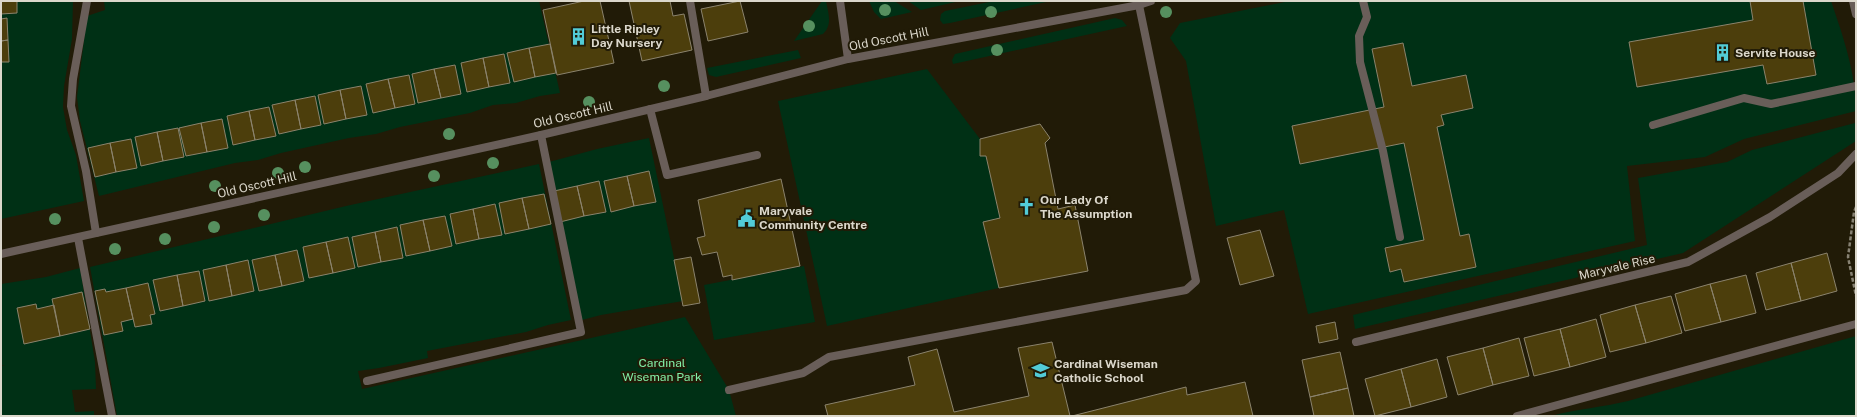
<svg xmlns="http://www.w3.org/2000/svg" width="1857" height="417" viewBox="0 0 1857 417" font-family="'Public Sans',sans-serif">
  <rect width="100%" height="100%" fill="#211b07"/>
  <path fill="#003015" d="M1,1H73L72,39L64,86L63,107L67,130L76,155L84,201L1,219Z
    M104,1H539L560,93L540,96L516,103L493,105L470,113L400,127L376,134L349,138L281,153L258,160L235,163L99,196L80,121L77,97L87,16L105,10Z
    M822,1H826C828,12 833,25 823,34L794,41Z
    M869,1H894L912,12L881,19L874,12Z
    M908,1H960L921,10Z
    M994,1H1051L950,23L943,24L940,20L941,14L945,11Z
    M1290,1H1831C1843,36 1856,73 1856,111L1744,139L1705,157L1627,166L1635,241L1308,314L1284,210L1216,226L1186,61L1170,38L1180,23Z
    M1115,18L1122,20L1127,26L953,64L952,60L955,54Z
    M798,50L801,58L716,77L709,75L707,68Z
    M927,69L980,139V156H986L1000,218L983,223L999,288L827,326L778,101Z
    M1855,123L1856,141L1683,253L1355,329L1353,315L1647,245L1638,178L1727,162L1752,150Z
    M649,138L683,301L601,315L582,320L549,162L597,149Z
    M539,164L571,320L548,325L526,332L427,351L428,358L379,368L358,371L362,389L685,317L729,390L736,416H117L90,267L346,206Z
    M804,266L815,322L714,340L704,285Z
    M80,268L95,362L96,389L72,390L75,412L94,411V416H1V366L5,365H1V284L46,277Z
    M1856,336V416H1551C1577,409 1603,407 1628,401Z"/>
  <path fill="#4c3e0c" stroke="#8b836d" d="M1,1H17V13L1,14Z
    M584,1H600L614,63L557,75L543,10Z
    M629,1H670L673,16L684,14L692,50L642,61Z
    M740,1L748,32L708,41L701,9Z
    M1750,1H1803L1816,75L1767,84L1763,65L1637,87L1629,42L1753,20Z
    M7,18L8,40L1,41V19Z
    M8,40L9,62H1V41Z
    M1403,43L1412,86L1466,75L1473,108L1441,115L1444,125L1437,127L1460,236L1469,234L1476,267L1404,282L1401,269L1390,272L1385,248L1424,240L1404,143L1300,164L1292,126L1384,107L1372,49Z
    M550,44L556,73L535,77L529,48Z
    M529,48L535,77L514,82L507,53Z
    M504,54L510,83L489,87L483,58Z
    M483,58L489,87L467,92L461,63Z
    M455,65L461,94L441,98L434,69Z
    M434,69L441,98L418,103L412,74Z
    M409,75L415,104L395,108L388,79Z
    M388,79L395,108L373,113L366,84Z
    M361,86L367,115L346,119L340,90Z
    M340,90L346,119L324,124L318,95Z
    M315,96L321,125L301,129L295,100Z
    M295,100L301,129L279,134L272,105Z
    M269,107L276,136L255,140L249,111Z
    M249,111L255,140L233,145L227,116Z
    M222,119L228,148L207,152L201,123Z
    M201,123L207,152L186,156L179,128Z
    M1040,124L1050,138L1045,143L1058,209L1075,205L1088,271L999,288L983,222L1000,218L986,156H980V139Z
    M178,128L184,157L163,161L157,132Z
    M157,132L163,161L141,166L135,137Z
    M131,139L137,168L116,172L110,143Z
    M110,143L116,172L95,177L88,148Z
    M649,171L656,202L634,206L627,176Z
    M627,176L634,206L611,212L604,181Z
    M781,179L800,266L732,280V275L723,277L717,252L702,255L697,238L705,236L698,200Z
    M599,181L606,212L584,216L577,186Z
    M577,186L584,216L560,222L554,191Z
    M544,194L551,224L529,229L522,198Z
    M522,198L529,229L505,234L499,203Z
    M495,204L502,235L479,239L473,209Z
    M473,209L479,239L456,244L450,214Z
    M445,216L452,246L430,251L423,220Z
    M423,220L430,251L406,256L400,225Z
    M397,227L403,258L381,262L375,232Z
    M1260,230L1274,276L1240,285L1227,238Z
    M375,232L381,262L358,267L352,237Z
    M348,237L355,268L333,273L326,242Z
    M326,242L333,273L309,278L303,247Z
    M297,250L304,281L282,286L275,255Z
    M1827,253L1837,291L1801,301L1791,263Z
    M275,255L282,286L259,291L252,260Z
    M691,257L700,303L683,306L674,260Z
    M248,260L254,291L232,296L226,265Z
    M1791,263L1801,301L1766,310L1756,273Z
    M226,265L232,296L209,301L203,270Z
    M199,271L205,301L183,306L177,275Z
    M177,275L183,306L160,311L153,280Z
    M1746,275L1756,313L1721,322L1710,284Z
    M148,283L155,314L150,315L152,324L135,327L126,288Z
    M1710,284L1721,322L1685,331L1675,294Z
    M126,288L133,319L121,322L123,331L104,335L95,291L105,289L106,292Z
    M82,292L90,329L60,336L52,299Z
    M1671,296L1682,333L1646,343L1635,305Z
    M36,304L37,309L54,305L60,336L24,344L17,308Z
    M1635,305L1646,343L1610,352L1600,315Z
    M1596,319L1606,357L1570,367L1560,329Z
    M1335,322L1338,339L1319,343L1316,326Z
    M1560,329L1570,367L1534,376L1524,338Z
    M1519,338L1529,376L1493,385L1483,348Z
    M1052,342L1070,416H828L825,405L915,385L908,357L937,349L954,412L1029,396L1018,348Z
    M1483,348L1493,385L1458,395L1447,357Z
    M1340,352L1348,388L1310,397L1302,360Z
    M1437,359L1447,397L1411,407L1401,369Z
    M1401,369L1411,407L1375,416L1365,379Z
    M1245,382L1253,416H1072L1186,387L1187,395Z
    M1348,388L1354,416H1314L1310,397Z"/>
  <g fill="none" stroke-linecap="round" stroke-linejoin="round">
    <path stroke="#878273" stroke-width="2.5" stroke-dasharray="4 2" stroke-linecap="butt" d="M1856,207L1854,212L1848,257L1856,296"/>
    <path stroke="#695e59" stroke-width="8" d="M87,1L73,79L71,106L86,171L96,233
      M690,1L706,96
      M1363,1L1367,17L1359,36L1360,62L1383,151L1400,237
      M650,109L667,175L757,155
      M1653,125L1744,98L1771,104L1856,86
      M78,238L112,416
      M367,381L581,332L541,135
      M729,390L803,373L829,357L1186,290L1196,281L1139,5
      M1517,416L1856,324"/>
    <path stroke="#695e59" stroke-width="8" d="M840,1L848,59
      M1853,1L1856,14
      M1,254L541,135L706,96L848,59L1139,5L1151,1
      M1356,342L1688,262L1770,217L1838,173L1856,154"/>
  </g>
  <g fill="#56905f">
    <circle cx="885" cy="10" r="6"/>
    <circle cx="991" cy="12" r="6"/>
    <circle cx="1166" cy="12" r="6"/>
    <circle cx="809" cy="26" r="6"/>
    <circle cx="997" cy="50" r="6"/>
    <circle cx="664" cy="86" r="6"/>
    <circle cx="589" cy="102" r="6"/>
    <circle cx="449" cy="134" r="6"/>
    <circle cx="493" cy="163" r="6"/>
    <circle cx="305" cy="167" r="6"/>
    <circle cx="278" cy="173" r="6"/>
    <circle cx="434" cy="176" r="6"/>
    <circle cx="215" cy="186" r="6"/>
    <circle cx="264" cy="215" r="6"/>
    <circle cx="55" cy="219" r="6"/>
    <circle cx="214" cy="227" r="6"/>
    <circle cx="165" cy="239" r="6"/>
    <circle cx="115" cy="249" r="6"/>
  </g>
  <defs>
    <symbol id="building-bare" viewBox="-9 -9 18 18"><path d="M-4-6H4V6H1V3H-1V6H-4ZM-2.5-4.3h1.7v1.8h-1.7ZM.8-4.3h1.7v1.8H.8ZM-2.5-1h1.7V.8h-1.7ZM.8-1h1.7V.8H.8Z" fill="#52cbd7" stroke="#211b07" stroke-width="2.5" paint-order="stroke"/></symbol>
    <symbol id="church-bare" viewBox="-9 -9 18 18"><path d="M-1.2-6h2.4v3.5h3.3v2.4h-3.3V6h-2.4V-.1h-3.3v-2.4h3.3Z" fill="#52cbd7" stroke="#211b07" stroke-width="2.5" paint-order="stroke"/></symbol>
    <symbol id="civic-bare" viewBox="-9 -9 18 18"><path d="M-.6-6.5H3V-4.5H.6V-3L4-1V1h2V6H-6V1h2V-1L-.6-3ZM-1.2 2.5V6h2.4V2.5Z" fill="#52cbd7" stroke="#211b07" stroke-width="2.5" paint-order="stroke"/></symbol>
    <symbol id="school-bare" viewBox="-9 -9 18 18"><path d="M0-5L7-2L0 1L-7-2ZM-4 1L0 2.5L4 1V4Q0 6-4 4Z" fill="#52cbd7" stroke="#211b07" stroke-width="2.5" paint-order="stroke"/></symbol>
  </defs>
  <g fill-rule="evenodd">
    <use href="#building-bare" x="566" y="24" width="25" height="25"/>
    <use href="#building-bare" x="1710" y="40" width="25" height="25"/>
    <use href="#church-bare" x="1014" y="194" width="25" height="25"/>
    <use href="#civic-bare" x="734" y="206" width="25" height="25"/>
    <use href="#school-bare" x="1028" y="358" width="25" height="25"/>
  </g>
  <g text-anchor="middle" stroke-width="4" stroke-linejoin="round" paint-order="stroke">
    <g font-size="12" font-weight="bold" fill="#dbd7cb" stroke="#211b07" text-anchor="start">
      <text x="591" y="33">Little Ripley<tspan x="591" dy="14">Day Nursery</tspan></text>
      <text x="1735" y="57">Servite House</text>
      <text x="1040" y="204">Our Lady Of<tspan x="1040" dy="14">The Assumption</tspan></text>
      <text x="759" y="215">Maryvale<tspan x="759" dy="14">Community Centre</tspan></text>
      <text x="1054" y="368">Cardinal Wiseman<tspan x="1054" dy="14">Catholic School</tspan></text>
    </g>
    <g font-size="12" fill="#dbd7cb" stroke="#211b07">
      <text transform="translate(889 39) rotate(-11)" y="4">Old Oscott Hill</text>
      <text transform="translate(573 115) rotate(-13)" y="4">Old Oscott Hill</text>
      <text transform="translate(257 185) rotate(-13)" y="4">Old Oscott Hill</text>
      <text transform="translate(1617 267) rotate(-13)" y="4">Maryvale Rise</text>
    </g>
    <g font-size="12" fill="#82efa7" stroke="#211b07">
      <text x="662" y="367">Cardinal<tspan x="662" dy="14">Wiseman Park</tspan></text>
    </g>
  </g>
  <rect width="1857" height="417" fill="none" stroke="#dbd7cb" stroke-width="4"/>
</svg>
